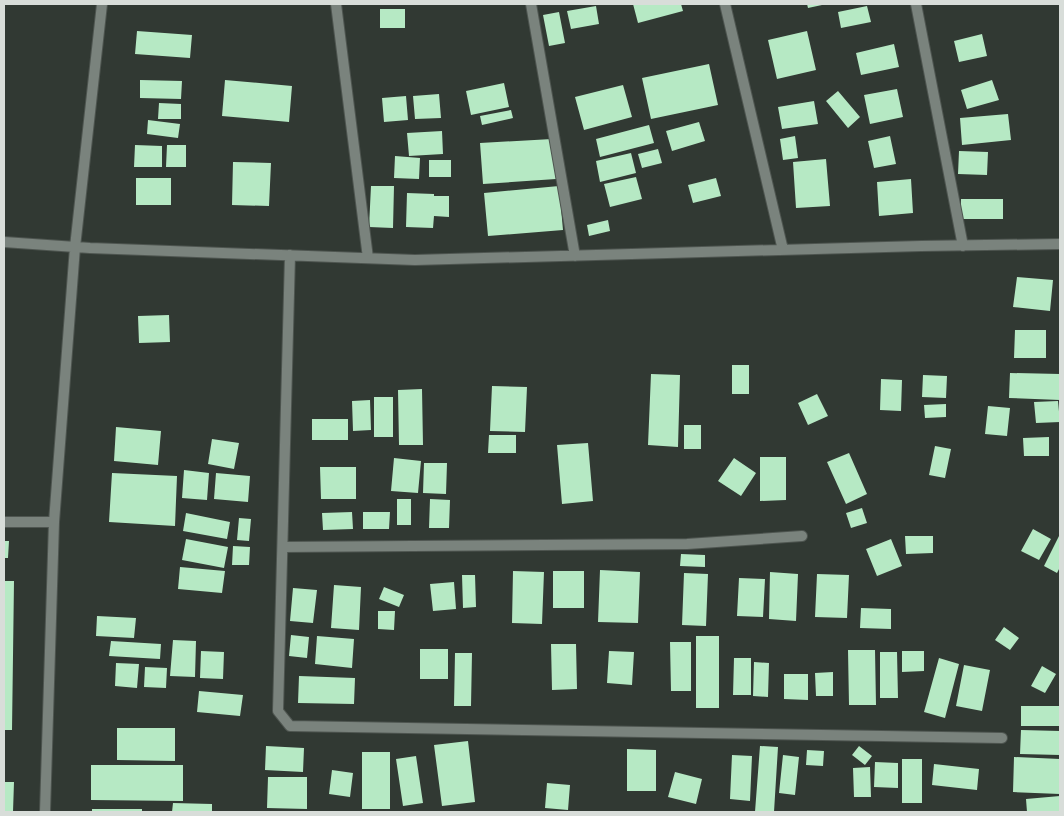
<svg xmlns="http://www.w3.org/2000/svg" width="1064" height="816" viewBox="0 0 1064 816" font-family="'Fira Sans',sans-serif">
  <rect width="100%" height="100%" fill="#313933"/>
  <path fill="#b6e9c4" d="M633,4H681L683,11L638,23Z
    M807,4H822V5L808,8Z
    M596,6L599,24L571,29L567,11Z
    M867,6L871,22L841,28L838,12Z
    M380,9H405V28H380Z
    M559,12L565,43L549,46L543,15Z
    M137,31L192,35L190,58L135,54Z
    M807,31L816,70L777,79L768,40Z
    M982,34L987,56L959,62L954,41Z
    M894,44L899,67L861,75L856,53Z
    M709,64L718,105L651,119L642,78Z
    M140,80L182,81L181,99L140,98Z
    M225,80L292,86L289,122L222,116Z
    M992,80L999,100L967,109L961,90Z
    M504,83L509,107L471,115L466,91Z
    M623,85L632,117L584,130L575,97Z
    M897,89L903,117L870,124L864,95Z
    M838,91L860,117L848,128L826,101Z
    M439,94L441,118L415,119L413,96Z
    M406,96L408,120L384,122L382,98Z
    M814,101L818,124L782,129L778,107Z
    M159,103L181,104V119H158Z
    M511,110L513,118L482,125L480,116Z
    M1008,114L1011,140L962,145L960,118Z
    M148,120L180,124L178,138L147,134Z
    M699,122L705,141L672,151L666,131Z
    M649,125L654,143L600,157L596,139Z
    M442,131L443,154L409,156L407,133Z
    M795,136L798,158L783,160L780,139Z
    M890,136L896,164L874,168L868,141Z
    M552,139L556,179L483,184L480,143Z
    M135,145L162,146V167H134Z
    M167,145H186V167H166Z
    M658,149L662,163L642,168L638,154Z
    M959,151L988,152L987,175L958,174Z
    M631,153L636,173L600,182L596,161Z
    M395,156L420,158L419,179L394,178Z
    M826,159L830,206L796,208L793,162Z
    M429,160H451V177H429Z
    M233,162L271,163L269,206L232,205Z
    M636,177L642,199L610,207L604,184Z
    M136,178H171V205H136Z
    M716,178L721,196L693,203L688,185Z
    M911,179L913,213L879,216L877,182Z
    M371,186H394L393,228L369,227Z
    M559,186L563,230L488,236L484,193Z
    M407,193L434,194V196H449V217L434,216L433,228L406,227Z
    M961,199H1003V219H961Z
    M608,220L610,231L589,236L587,225Z
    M1017,277L1053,280L1050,311L1013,307Z
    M169,315L170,342L139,343L138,316Z
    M1015,330H1046V358H1014Z
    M732,365H749V394H732Z
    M1010,373L1060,374V400L1009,398Z
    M651,374L680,375L678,447L648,445Z
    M923,375L947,376L946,398L922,397Z
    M881,379L902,380L901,411L880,410Z
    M492,386L527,387L525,432L490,431Z
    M422,389L423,445H399L398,390Z
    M817,394L828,416L808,425L798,403Z
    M374,397H393V437H374Z
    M370,400L371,430L353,431L352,401Z
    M1058,401L1060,422L1036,423L1034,402Z
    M946,404V417L925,418L924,405Z
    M988,406L1010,408L1007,436L985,434Z
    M312,419H348V440H312Z
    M684,425H701V449H684Z
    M116,427L161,431L158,465L114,461Z
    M489,435H516V453H488Z
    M1049,437V456H1024L1023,438Z
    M212,439L239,443L234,469L208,464Z
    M588,443L593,501L562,504L557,445Z
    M935,446L951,449L945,478L929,475Z
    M849,453L867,494L846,504L827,462Z
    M760,457H786V500L760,501Z
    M394,458L421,461L418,493L391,491Z
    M734,458L756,473L741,496L718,481Z
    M424,463H447L446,494L423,493Z
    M320,467H356V499H321Z
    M184,470L209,473L207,500L182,498Z
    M112,473L177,476L175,526L109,522Z
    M216,473L250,476L248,502L214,499Z
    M397,499H411V525H397Z
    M430,499L450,500L449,528H429Z
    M862,508L867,523L851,528L846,513Z
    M352,512L353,529L323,530L322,513Z
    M363,512H390L389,529H363Z
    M186,513L230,522L227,539L183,531Z
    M239,518L251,519L249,541L237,540Z
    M1033,529L1051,539L1039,560L1021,551Z
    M1060,534V567L1057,573L1044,566Z
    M905,536H933V553L906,554Z
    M186,539L228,547L224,568L182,560Z
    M891,539L902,566L877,576L866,549Z
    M4,541H9L8,558H4Z
    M233,546L250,547L249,565H232Z
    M681,554L705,555V567L680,566Z
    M180,567L225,571L222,593L178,589Z
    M600,570L640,572L638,623L598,622Z
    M513,571L544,572L542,624L512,623Z
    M553,571H584V608H553Z
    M770,572L798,574L796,621L769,619Z
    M684,573L708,574L706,626L682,625Z
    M817,574L849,575L847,618L815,617Z
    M462,575H475L476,607L463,608Z
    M739,578L765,579L763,617L737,616Z
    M4,581H14L12,730H4Z
    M454,582L456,609L433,611L430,584Z
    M334,585L361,587L359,630L331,628Z
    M384,587L404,595L399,607L379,599Z
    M293,588L317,590L313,623L290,621Z
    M861,608L891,609V629L860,628Z
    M378,611H395L394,630L378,629Z
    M97,616L136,618L134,638L96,636Z
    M1004,627L1019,638L1010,650L995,640Z
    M291,635L309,637L307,658L289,656Z
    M317,636L354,639L352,668L315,664Z
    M696,636H719V708H696Z
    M173,640L196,641L195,677L170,676Z
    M111,641L161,644L160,659L109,656Z
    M670,642H691V691H671Z
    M551,644H576L577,689L552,690Z
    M420,649H448V679H420Z
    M848,650H875L876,705H849Z
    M201,651L224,652L223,679L200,678Z
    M609,651L634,652L632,685L607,683Z
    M902,651H924V671L902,672Z
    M880,652H897L898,698H880Z
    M455,653H472L471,706H454Z
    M734,658H751V695H733Z
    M939,658L959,664L945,718L924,712Z
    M754,662L769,663L768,697L753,696Z
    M116,663L139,664L137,688L115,686Z
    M964,665L990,670L982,711L956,706Z
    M1042,666L1056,674L1045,693L1031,686Z
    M145,667L167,668L166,688L144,687Z
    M833,672V696H816L815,673Z
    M784,674H808V700L784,699Z
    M299,676L355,678L354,704L298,703Z
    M199,691L243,695L240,716L197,712Z
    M1021,706H1060V726H1021Z
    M117,728H175V761L117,760Z
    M1021,730L1060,731V755L1020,754Z
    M468,741L475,802L442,806L434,745Z
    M266,746L304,748L303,772L265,770Z
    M760,746L778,747L774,812H755Z
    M859,746L872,756L865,765L852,755Z
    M627,749L656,750V791H627Z
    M807,750L824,751L823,766L806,765Z
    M362,752H390V809H362Z
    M732,755L752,756L750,801L730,799Z
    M783,755L799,757L795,795L779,793Z
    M416,756L423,803L403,806L396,759Z
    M1014,757L1060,759V794L1013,792Z
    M902,759H922V803H902Z
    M875,762L898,763V788L874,787Z
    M934,764L979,769L977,790L932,785Z
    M91,765H183V801L91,800Z
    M870,767L871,797H854L853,768Z
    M332,770L353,773L350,797L329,794Z
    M675,772L702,779L696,804L668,797Z
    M268,777H307V809L267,808Z
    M4,782H14L13,812H4Z
    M547,783L570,785L568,810L545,808Z
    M1060,796V812H1027L1026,799Z
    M173,803L212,804V812H172Z
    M92,809H142V812H92Z"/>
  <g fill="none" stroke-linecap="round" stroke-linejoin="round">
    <defs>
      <path id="street" d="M336,4L368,258
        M531,4L575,256
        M725,4L783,250
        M916,4L963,246
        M4,242L90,248L415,260L921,246L1060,244
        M290,255L278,711L290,726L1002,738
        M4,522H54
        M283,547L687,544L802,536
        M45,812L54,522L75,247L102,4"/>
    </defs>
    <use href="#street" stroke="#4e5550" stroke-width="12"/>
    <use href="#street" stroke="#7a837d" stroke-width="10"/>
  </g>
  <rect width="1064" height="816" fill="none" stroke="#d8ddd9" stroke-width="10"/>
</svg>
